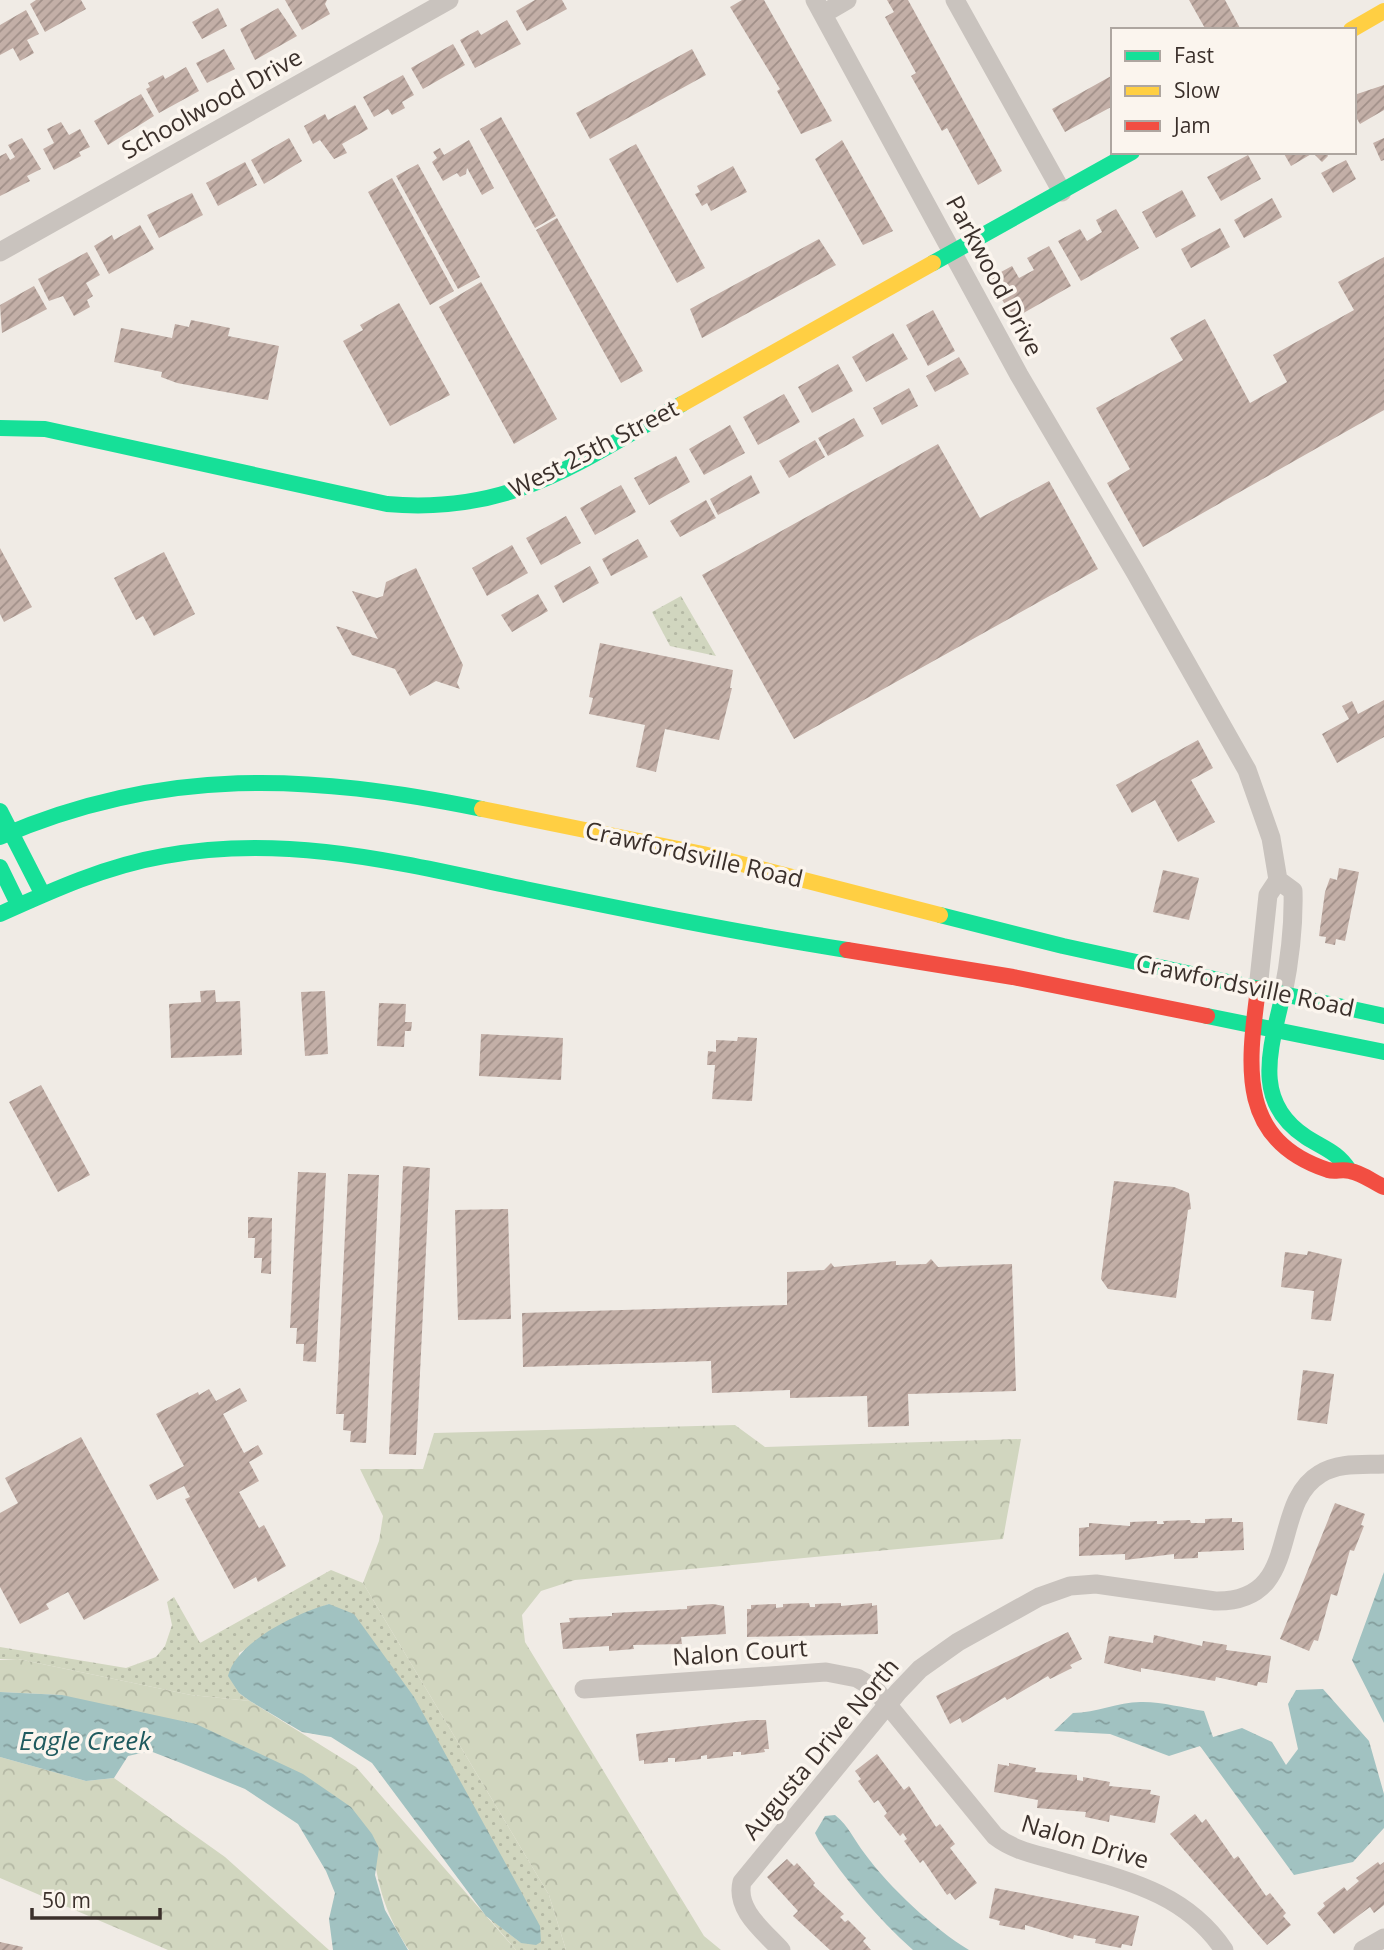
<svg xmlns="http://www.w3.org/2000/svg" width="1384" height="1950" viewBox="0 0 1384 1950" font-family="'Open Sans',sans-serif">
  <defs>
    <pattern id="green-dots" width="8" height="8" patternUnits="userSpaceOnUse" patternTransform="scale(1.75)"><rect width="8" height="8" fill="#d1d6bf"/><path d="M2 2h.1M6 6h.1" fill="none" stroke="#b4b8a4" stroke-width="1.8" stroke-linecap="round"/></pattern>
    <pattern id="forest-crowns" width="20" height="18" patternUnits="userSpaceOnUse" patternTransform="scale(1.75)"><rect width="20" height="18" fill="#d1d6bf"/><path d="M2 6a3 3 0 1 1 6 0M12 15a3 3 0 1 1 6 0" fill="none" stroke="#b4b8a4"/></pattern>
    <pattern id="water-ripples" width="26" height="14" patternUnits="userSpaceOnUse" patternTransform="scale(1.75)"><rect width="26" height="14" fill="#a1c2c1"/><path d="M2 4q2-2 4 0t4 0M15 11q2-2 4 0t4 0" fill="none" stroke="#849e9d"/></pattern>
    <pattern id="building-hatch" width="6" height="6" patternUnits="userSpaceOnUse" patternTransform="scale(1.75)"><rect width="6" height="6" fill="#c3afa7"/><path d="M-1 1l2-2M0 6l6-6M5 7l2-2" fill="none" stroke="#a08f88"/></pattern>
  </defs>
  <rect width="100%" height="100%" fill="#f0ebe5"/>
  <path fill="url(#green-dots)" d="M681,596L716,656L670,646L652,612Z
    M331,1570L363,1583L549,1895L566,1950H516L488,1917L521,1943L329,1604L303,1614L239,1653V1693L250,1701L191,1695L18,1659H0V1647L126,1668L156,1657L165,1646L172,1625L167,1602L174,1597L200,1643Z"/>
  <path fill="url(#forest-crowns)" d="M735,1425L765,1447L1021,1439L1003,1539L575,1580L541,1591L522,1615L525,1642L704,1936L721,1950H566L549,1895L363,1583L379,1541L383,1516L360,1469H423L434,1433Z
    M18,1659L191,1695L250,1701L356,1767L516,1950H409C384,1913 375,1878 372,1834L62,1695L0,1692V1660Z
    M0,1757L86,1781L114,1778L225,1857L329,1950H168L0,1878Z"/>
  <path fill="url(#water-ripples)" d="M1384,1572V1723L1352,1660Z
    M329,1604L354,1614L414,1697L540,1926L541,1942L536,1945L521,1943L486,1916L372,1763L331,1737L302,1732L250,1701L239,1693L228,1676C236,1642 297,1613 329,1604Z
    M1323,1689L1369,1741L1384,1794V1828L1353,1862L1294,1875L1200,1746L1169,1756L1110,1734L1054,1731L1073,1713C1097,1713 1120,1701 1143,1702C1163,1702 1184,1708 1204,1711L1213,1737L1242,1728L1272,1742L1286,1765L1298,1749L1288,1704L1296,1690Z
    M0,1692L62,1695L196,1724L303,1774L351,1807L372,1834L379,1848L375,1875L385,1910L408,1950H333L329,1919L335,1893L326,1871L298,1824L245,1789L181,1763L150,1751L128,1756L114,1778L86,1781L0,1757Z
    M835,1815C849,1826 854,1840 865,1854C889,1887 934,1929 969,1950H913C877,1918 846,1880 819,1841L815,1833L825,1816Z"/>
  <path fill="url(#building-hatch)" d="M36,0H81L86,9L45,32L30,4Z
    M285,0H327L325,4L330,14L302,30Z
    M535,0H562L567,9L527,31L516,11Z
    M742,0H764L832,121L801,134L777,91L780,89L730,7Z
    M887,0H908L1002,171L978,185L947,128L942,131L911,76L916,73L885,17L894,12Z
    M1189,0H1225L1241,30H1206Z
    M218,8L227,26L202,39L192,22Z
    M278,8L297,36L255,60L240,29Z
    M26,10L39,34L27,40L34,53L20,61L13,48L0,55V25Z
    M507,20L521,44L475,68L460,40L478,30L481,35Z
    M453,44L465,65L423,89L411,68Z
    M224,49L235,69L207,83L196,63Z
    M692,49L706,75L590,139L576,113Z
    M186,67L199,91L159,113L146,89L150,87L148,83L163,75L165,79Z
    M403,75L414,95L402,102L405,108L392,115L388,109L374,117L363,97Z
    M1113,75V106L1065,132L1052,109Z
    M1384,85V110L1360,124L1354,114V95Z
    M141,94L154,116L108,145L94,121Z
    M355,105L368,129L342,144L347,153L334,159L320,140L313,144L304,126L325,114L328,120Z
    M501,117L556,216L535,228L480,129Z
    M61,122L69,135L80,129L90,147L79,152L81,156L54,170L43,149L54,143L47,129Z
    M22,138L41,169L27,176L30,181L0,196V156L6,153L10,160L15,157L8,145Z
    M289,138L302,161L264,184L251,160Z
    M1384,138V160L1381,161L1373,143Z
    M469,140L494,188L482,195L467,168L466,174L460,177L457,173L443,181L432,162L437,158L433,152L440,148L444,155Z
    M842,140L893,231L863,245L815,159Z
    M636,144L705,268L677,283L609,159Z
    M1283,152H1326L1328,156L1322,162L1313,153L1291,166Z
    M1248,155L1261,179L1221,201L1207,177Z
    M1346,160L1356,179L1333,193L1321,173Z
    M245,162L257,185L218,206L206,183Z
    M418,164L480,277L458,289L396,176Z
    M733,166L747,192L711,211L707,203L702,206L695,194L700,192L697,186Z
    M392,178L454,291L430,305L368,192Z
    M1182,190L1196,216L1156,238L1142,212Z
    M192,193L203,215L159,238L147,215Z
    M1272,198L1282,217L1244,238L1234,220Z
    M1116,209L1139,248L1081,281L1058,241L1080,229L1087,241L1102,232L1096,220Z
    M557,218L643,371L621,383L536,230Z
    M140,225L154,249L109,274L94,246L112,235L114,240Z
    M1220,228L1230,247L1191,268L1181,249Z
    M819,239L836,265L702,338L690,309Z
    M1049,246L1071,286L1013,319L990,278L1012,266L1019,278L1034,270L1027,258Z
    M87,252L100,275L86,283L93,296L87,300L90,307L74,316L63,296L49,301L38,279Z
    M1384,257V410L1143,547L1107,483L1130,469L1096,408L1183,360L1170,338L1205,319L1250,403L1287,382L1273,355L1354,310L1338,282Z
    M481,282L557,419L514,444L439,307Z
    M34,286L47,309L2,333L0,305Z
    M399,303L450,395L390,426L343,341L363,330L360,325Z
    M933,310L955,351L928,366L906,325Z
    M191,320L230,328L228,336L279,346L268,400L177,383L161,377L162,372L114,362L121,328L172,338L175,324L189,327Z
    M893,333L908,359L866,382L852,357Z
    M959,357L969,374L935,392L926,376Z
    M838,364L853,391L812,413L798,387Z
    M909,388L918,406L882,425L873,408Z
    M784,394L800,422L758,445L743,417Z
    M854,418L864,436L828,456L818,438Z
    M730,425L745,453L704,475L689,449Z
    M815,440L825,457L789,478L779,461Z
    M938,444L980,518L1049,481L1098,569L794,739L702,575Z
    M676,456L690,482L649,505L634,478Z
    M751,475L760,493L718,515L710,499Z
    M621,485L636,512L595,535L580,508Z
    M706,500L716,518L680,537L670,521Z
    M566,516L581,543L541,565L526,538Z
    M638,539L648,557L611,576L602,559Z
    M512,545L528,573L487,596L472,568Z
    M0,548L32,607L4,622L0,614Z
    M164,552L195,614L154,636L143,616L136,620L114,578Z
    M590,566L599,583L563,603L554,586Z
    M416,568L463,665L457,683L460,689L436,681L410,696L395,669L352,655L336,626L378,639L352,591L377,598L383,596L386,582Z
    M538,594L548,611L512,632L501,615Z
    M600,643L733,670L730,688H732L719,740L665,729L656,772L636,767L645,725L589,714L593,698L589,697Z
    M1384,700V737L1337,763L1322,734L1349,719L1342,706L1352,701L1358,714Z
    M1198,740L1213,768L1191,780L1215,822L1178,842L1155,800L1132,813L1116,785Z
    M1339,868L1359,872L1345,941L1336,939L1335,945L1325,943L1326,937L1319,936L1325,892L1330,878L1337,880Z
    M1163,870L1199,878L1189,920L1153,912Z
    M215,990L216,1002L240,1001L242,1055L171,1058L169,1004L201,1002L200,991Z
    M325,991L328,1054L305,1056L301,992Z
    M379,1003L406,1004L405,1022H412L411,1031H405L404,1047L377,1046Z
    M481,1034L563,1038L561,1080L479,1076Z
    M738,1037L757,1038L752,1101L712,1099L715,1065H707L708,1051L716,1052V1040L737,1041Z
    M41,1085L90,1175L58,1192L9,1102Z
    M403,1166L430,1168L416,1455L389,1454Z
    M298,1172L326,1173L316,1362L303,1361L304,1344H296L297,1328H290Z
    M348,1174L379,1175L366,1443L350,1442L351,1431L343,1430L344,1414H336Z
    M1114,1181L1174,1187L1189,1193L1191,1209L1188,1210L1176,1298L1108,1289L1101,1279Z
    M508,1209L511,1319L458,1320L455,1210Z
    M248,1217L272,1218L271,1274L261,1273L262,1258H254L255,1238H248Z
    M1308,1251L1342,1259L1331,1321L1311,1319L1314,1291L1281,1287L1285,1252L1307,1255Z
    M931,1259L938,1267L1012,1264L1016,1391L908,1394L909,1426L868,1427L867,1396L790,1398V1390L712,1393L711,1361L523,1367L522,1313L787,1305V1272L824,1270L831,1263L834,1267L896,1261V1265L926,1264Z
    M1303,1370L1334,1374L1327,1424L1297,1420Z
    M240,1388L247,1401L223,1414L244,1453L258,1445L263,1454L249,1462L259,1481L239,1492L259,1528L264,1525L286,1566L258,1582L256,1577L234,1589L185,1499L190,1497L184,1486L157,1500L149,1485L184,1466L156,1414L198,1392L199,1395L209,1389L216,1401Z
    M81,1437L159,1580L84,1620L68,1592L46,1604L49,1609L20,1624L0,1587V1513L18,1503L5,1478Z
    M1335,1503L1365,1514L1361,1525L1364,1526L1354,1551L1350,1550L1337,1596L1331,1594L1318,1641L1314,1640L1309,1651L1280,1639Z
    M1232,1518V1522H1243L1244,1550L1198,1552V1558L1174,1559V1554L1125,1560V1554L1079,1556V1528L1089,1527V1523L1130,1526V1522L1157,1521V1524H1164L1163,1521L1190,1520L1191,1523H1205V1519Z
    M809,1603L810,1607H815V1604L841,1603V1606L872,1603V1606L877,1605L878,1634L747,1637V1609H751V1605L776,1604V1608L783,1607V1604Z
    M713,1604L724,1606L726,1634L681,1637L682,1644L633,1645L634,1649L609,1651V1646L563,1649L560,1623L570,1622L569,1618L612,1616V1613L687,1609V1606Z
    M1068,1632L1082,1659L1070,1665L1072,1668L1050,1679L1048,1676L1007,1700L1005,1697L962,1723L960,1718L950,1724L936,1696Z
    M1154,1635L1202,1646L1203,1641L1227,1645L1226,1650L1271,1656L1267,1683L1258,1682L1257,1686L1216,1677L1215,1681L1141,1668V1672L1104,1663L1109,1636L1153,1643Z
    M753,1720H766L769,1749H764L765,1752L741,1755V1752H733V1756L707,1759V1755L701,1756V1759L675,1762V1758H668V1762L644,1764V1760L639,1761L636,1734Z
    M877,1754L904,1790L909,1786L936,1827L940,1824L955,1844L950,1848L977,1883L955,1900L950,1893L947,1895L923,1860L920,1863L904,1841L907,1839L903,1833L900,1836L884,1816L887,1813L878,1800L874,1803L858,1781L861,1779L855,1771Z
    M1009,1763L1036,1768L1035,1772L1077,1775V1780L1083,1781V1777L1110,1782L1109,1786L1151,1790L1150,1794L1160,1796L1155,1823L1110,1815L1109,1822L1085,1817L1086,1812L1037,1808L1038,1800L994,1792L998,1764L1009,1766Z
    M1195,1814L1202,1823L1206,1819L1234,1859L1238,1856L1266,1896L1270,1893L1286,1913L1283,1916L1291,1925L1267,1945L1170,1834Z
    M787,1859L794,1866L797,1863L815,1883L813,1885L844,1914L840,1917L845,1922L848,1920L866,1938L863,1941L871,1950H830L793,1916L798,1911L767,1877Z
    M1378,1862L1380,1865L1384,1862V1905L1374,1913L1370,1907L1334,1934L1317,1913L1325,1906L1323,1903L1344,1887L1347,1891L1359,1881L1356,1878Z
    M995,1888L1139,1916L1132,1946L1122,1944L1121,1948L1095,1943L1096,1939L1074,1935L1073,1939L1025,1925V1930L999,1925L1000,1921L989,1918Z
    M0,1942L23,1947L22,1950H0Z"/>
  <g fill="none" stroke-linecap="round" stroke-linejoin="round">
    <path stroke="#c9c3be" stroke-width="19" d="M815,0L1019,375L1135,572L1247,770L1271,838L1278,880L1268,895L1258,989
      M955,0L1062,192
      M823,14L847,0
      M0,252L449,0
      M1278,880L1293,891C1294,927 1290,959 1283,994
      M584,1689L826,1672L857,1678L874,1688L995,1836C1013,1850 1034,1854 1055,1860C1120,1879 1184,1890 1224,1950
      M781,1950C764,1931 735,1910 742,1882L898,1692L920,1669L958,1642L1039,1597L1070,1586L1096,1584L1215,1601C1304,1603 1268,1505 1320,1474C1339,1462 1363,1465 1384,1464
      M1363,1950L1384,1938"/>
    <path stroke="#16e098" stroke-width="16" d="M933,263L1132,152
      M0,428L45,429L387,504C512,515 578,462 682,404
      M0,811L42,893
      M0,837C164,766 310,774 482,809
      M0,867L18,904
      M0,914C53,890 106,866 164,856C288,833 404,864 525,889C632,911 739,933 847,950
      M940,915L1063,946L1384,1016
      M1283,994C1271,1048 1251,1101 1306,1137C1323,1148 1338,1152 1349,1170
      M1207,1016L1384,1052"/>
    <path stroke="#ffcf43" stroke-width="16" d="M1351,30L1384,11
      M682,404L933,263
      M482,809L703,854L940,915"/>
    <path stroke="#f24e42" stroke-width="16" d="M847,950L1013,977L1207,1016
      M1258,989C1248,1066 1237,1140 1328,1170C1335,1172 1342,1169 1350,1171C1362,1173 1373,1182 1384,1187"/>
  </g>
  <g text-anchor="middle" stroke-width="7" stroke-linejoin="round" paint-order="stroke">
    <g font-size="24" fill="#3b302b" stroke="#fbf5ee">
      <text transform="translate(212 104) rotate(-29)" y="8">Schoolwood Drive</text>
      <text transform="translate(994 276) rotate(62)" y="8">Parkwood Drive</text>
      <text transform="translate(594 449) rotate(-27)" y="8">West 25th Street</text>
      <text transform="translate(694 855) rotate(13)" y="8">Crawfordsville Road</text>
      <text transform="translate(1245 986) rotate(12)" y="8">Crawfordsville Road</text>
      <text transform="translate(740 1653) rotate(-4)" y="8">Nalon Court</text>
      <text transform="translate(821 1749) rotate(-50)" y="8">Augusta Drive North</text>
      <text transform="translate(1085 1842) rotate(17)" y="8">Nalon Drive</text>
    </g>
    <g font-size="26" font-style="italic" fill="#1f5a5e" stroke="#fbf5ee">
      <text x="85" y="1750">Eagle Creek</text>
    </g>
  </g>
  <rect x="1111" y="28" width="245" height="126" fill="#fbf5ee" stroke="#aea6a0" stroke-width="2"/>
  <rect x="1125" y="51" width="35" height="10" fill="#16e098" stroke="#aea6a0" stroke-width="2"/>
  <text x="1174" y="63" font-size="21" fill="#3b302b">Fast</text>
  <rect x="1125" y="86" width="35" height="10" fill="#ffcf43" stroke="#aea6a0" stroke-width="2"/>
  <text x="1174" y="98" font-size="21" fill="#3b302b">Slow</text>
  <rect x="1125" y="121" width="35" height="10" fill="#f24e42" stroke="#aea6a0" stroke-width="2"/>
  <text x="1174" y="133" font-size="21" fill="#3b302b">Jam</text>
  <path d="M32 1908v10h128v-10" fill="none" stroke="#3b302b" stroke-width="3.5"/>
  <text x="42" y="1908" font-size="21" fill="#3b302b" stroke="#fbf5ee" stroke-width="5" paint-order="stroke">50 m</text>
</svg>
